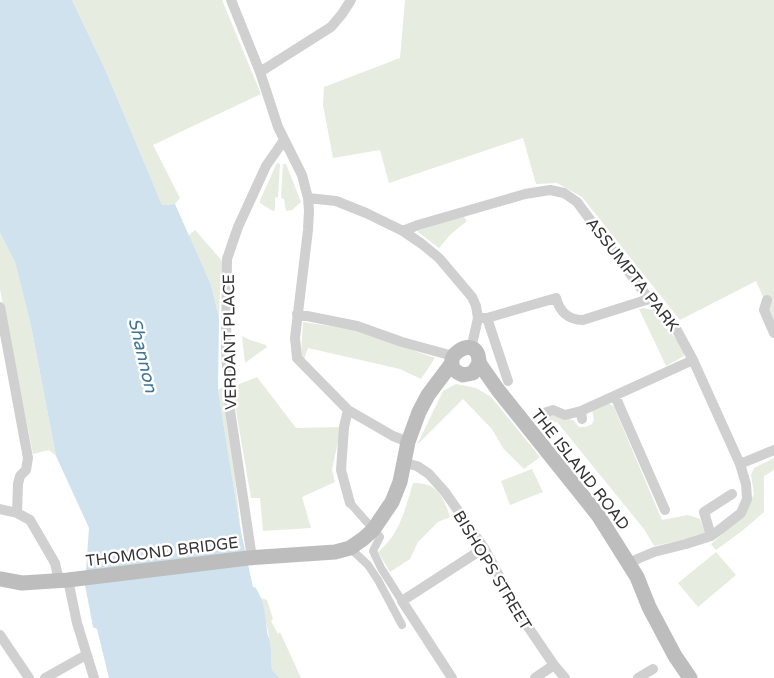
<svg xmlns="http://www.w3.org/2000/svg" width="774" height="678" viewBox="0 0 774 678" font-family="'Varela Round',sans-serif">
  <rect width="100%" height="100%" fill="#fff"/>
  <path fill="#e6ecdf" d="M72,0H222L261,94L153,145L180,198L175,204L162,205L105,69Z
    M405,0H774V321L756,281L680,320L582,197L557,183L536,184L523,138L389,183L380,150L333,158L323,105L324,87L400,58Z
    M277,163L280,164L278,197L275,198V210L273,211L260,203V200Z
    M283,164H286L301,202L292,210L286,211L284,199L281,198Z
    M463,216L467,221L450,235L439,248L418,232L419,230Z
    M195,230L223,262L220,290L219,318L211,285L188,236Z
    M0,233L15,262L31,326L56,456L49,450L33,454L0,289Z
    M644,308L652,310L684,349V356L666,366L639,309Z
    M303,322L356,330L435,358L421,379L400,369L308,348L304,359L301,355Z
    M242,336L250,340L266,345L267,347L245,363Z
    M257,377L296,428L341,427L332,470L335,482L302,497L311,528L263,531L260,498H251L232,387Z
    M456,384L476,388L491,397L540,457L524,469L503,448L492,429L463,399L417,445L443,391Z
    M225,385L241,532L218,390Z
    M609,403L614,407L662,520L688,515L700,519L706,535L654,546L644,529L557,422L537,424L532,420L550,415L573,420L579,427H586L592,424L594,420L592,410Z
    M774,458V470L764,476V512L742,531L716,550L711,544L743,516L754,494L751,475L754,468Z
    M532,469L543,492L510,505L501,481Z
    M413,483C438,483 443,496 450,517L438,522L418,542L410,559L390,572L378,552C400,534 405,509 413,483Z
    M716,552L736,575L698,607L678,583Z
    M261,598L267,600L273,619L271,621L278,634L280,632L301,678H280L272,670C271,661 272,650 270,642C267,627 265,613 261,598Z"/>
  <path fill="#cfe2ee" d="M0,0H72L105,69L162,205L175,204L211,285L219,318L218,390L241,532L253,587H255C264,599 266,617 267,631C267,635 270,639 270,642C272,651 271,661 272,670L280,678H109L97,629L93,627L85,585L89,528L56,456L31,326L15,262L0,233Z"/>
  <g fill="none" stroke-linecap="round" stroke-linejoin="round">
    <path stroke="#d0d0d0" stroke-width="8" d="M350,503L380,537L373,551L381,568L402,601
      M350,548L368,565L378,580L402,625"/>
    <path stroke="#d0d0d0" stroke-width="10" d="M231,0L260,72L278,127L302,175L308,198L309,210L308,230L295,338L297,358L348,410L393,436L408,442
      M260,72L331,27L342,14L351,0
      M308,198L336,201L366,213L403,231L422,244L439,258L472,297L476,306L478,318L471,349
      M403,231L418,225L525,194L550,190L564,193L577,202L649,299L674,325L693,360L740,464L746,484L747,499L741,513L718,531L711,536L686,544L654,552L628,563
      M767,300L764,310L774,333
      M0,307L28,458L26,470L20,476L18,484L17,513
      M297,314L357,326L402,342L453,356
      M478,318H487L556,298C560,312 568,320 583,320L649,299
      M487,318L508,381
      M615,396L665,510
      M348,410L344,427L341,470L350,503
      M544,413L553,410L565,415L581,411
      M582,419L581,411L693,360
      M405,463L417,466L429,474L445,492L484,548L522,618L554,665L565,678
      M740,464L774,450
      M0,509L17,513L30,520L55,563L59,581
      M711,536L704,512L732,494
      M252,558L230,410L226,350L227,259L238,227L266,166L284,140
      M68,580L77,623L94,678
      M0,635L29,678
      M45,678L86,655
      M452,678L402,601L484,548
      M535,678L554,665
      M638,678L653,669"/>
    <path stroke="#bdbdbd" stroke-width="15" d="M479,363L473,373L463,375C430,362 479,328 479,363L498,390L598,515L637,577L649,607L675,656L690,678
      M0,579L22,583L68,580L248,558L335,552L350,548L363,539L373,530L392,502L400,482L408,442L419,412L428,395L452,363"/>
  </g>
  <g text-anchor="middle" stroke-width="5" stroke-linejoin="round" paint-order="stroke">
    <g font-size="16" fill="#333" stroke="#fff">
      <text transform="translate(633 274) rotate(52)" y="6">ASSUMPTA PARK</text>
      <text transform="translate(229 342) rotate(-91)" y="6">VERDANT PLACE</text>
      <text transform="translate(581 469) rotate(52)" y="6">THE ISLAND ROAD</text>
      <text transform="translate(162 551) rotate(-7)" y="6">THOMOND BRIDGE</text>
      <text transform="translate(493 570) rotate(59)" y="6">BISHOPS STREET</text>
    </g>
    <g font-size="18" font-style="italic" fill="#3f7597" stroke="#fff">
      <text transform="translate(143 355) rotate(77)" y="6">Shannon</text>
    </g>
  </g>
</svg>
